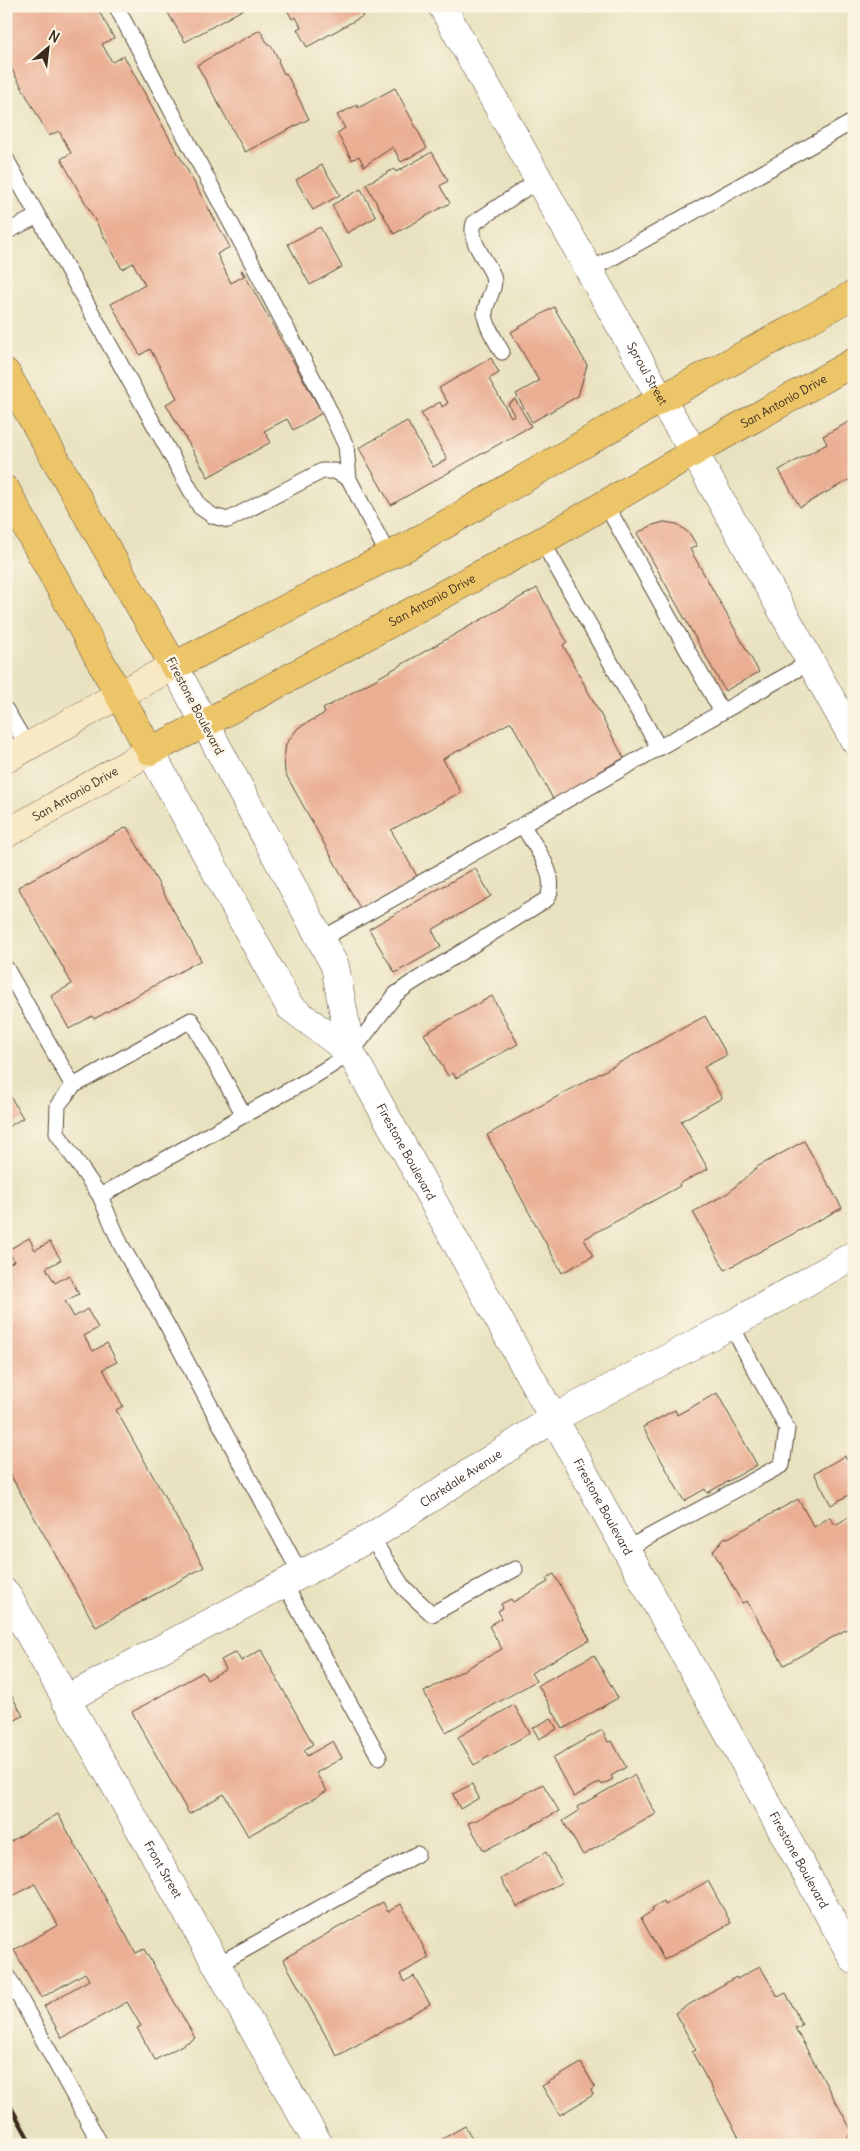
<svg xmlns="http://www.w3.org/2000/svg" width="860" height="2151" viewBox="0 0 860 2151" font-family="Delius,sans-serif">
  <rect width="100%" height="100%" fill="#fcf5e5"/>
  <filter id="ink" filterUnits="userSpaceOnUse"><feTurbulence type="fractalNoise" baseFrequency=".02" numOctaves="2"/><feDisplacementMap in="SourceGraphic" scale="10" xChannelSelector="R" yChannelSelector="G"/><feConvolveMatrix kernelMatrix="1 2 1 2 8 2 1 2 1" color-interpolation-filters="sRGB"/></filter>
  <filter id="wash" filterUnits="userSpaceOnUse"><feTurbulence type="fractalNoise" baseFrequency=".0096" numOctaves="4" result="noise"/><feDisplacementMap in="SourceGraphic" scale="20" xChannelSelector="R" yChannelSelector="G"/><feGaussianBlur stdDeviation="1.12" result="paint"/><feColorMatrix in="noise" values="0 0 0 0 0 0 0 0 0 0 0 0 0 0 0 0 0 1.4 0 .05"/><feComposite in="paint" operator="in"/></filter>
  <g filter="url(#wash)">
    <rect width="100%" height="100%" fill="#e9e2c0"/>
    <g id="blocks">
      <path fill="#eaae93" d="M6,6H96L114,38L102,44L112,62L124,56L230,247L217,254L231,283L244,276L241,271L242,270L322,413L293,430L287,419L264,431L271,442L208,477L166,404L177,398L150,349L140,355L111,304L145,285L133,263L122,269L61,159L71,153L59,131L49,136L6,59Z
        M164,6H249L185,42Z
        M285,6H357L363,16L307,47L297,29L301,27L296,17L292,19Z
        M260,30L269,46L271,45L279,60L278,61L284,74L286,73L309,119L245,152L197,65Z
        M395,88L427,148L401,162L393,147L364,166L359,156L352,160L337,133L345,128L337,115L357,105L358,108Z
        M432,152L448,181L440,186L450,203L394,234L366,184L394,169L396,172Z
        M322,165L340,195L313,210L296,180Z
        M361,189L376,217L347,233L332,205Z
        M320,227L342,267L310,285L288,244Z
        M554,307L587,365L578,396L532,422L516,394L539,381L511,332Z
        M491,358L499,373L489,379L511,417L514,415L508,404L515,399L531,426L391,505L359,448L407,421L433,467L447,459L421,413L440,402L442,407L448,403L439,388Z
        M854,419V477L800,507L779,470L827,444L823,436Z
        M664,522L677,524L690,534L697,546L690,549L759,672L725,691L637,533L653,525Z
        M537,588L567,642L563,645L624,758L596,773L598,775L553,799L511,722L443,759L461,792L391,830L418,878L361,910L285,773L284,759L286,744L298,728L325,713L323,709Z
        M127,827L201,960L94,1019L92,1016L69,1029L51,996L72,984L18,887Z
        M475,868L491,896L432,930L441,947L395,973L369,929Z
        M492,996L518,1044L456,1078L453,1073L448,1076L424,1034Z
        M705,1016L727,1055L704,1067L722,1098L681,1121L708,1169L679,1184L680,1186L584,1239L593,1256L562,1273L487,1135Z
        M6,1089L23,1118L6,1128Z
        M804,1141L842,1208L725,1270L693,1212L728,1193L757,1167Z
        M29,1238L35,1250L50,1242L61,1260L46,1268L55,1283L69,1275L79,1294L65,1301L74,1317L87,1309L98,1328L84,1336L93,1351L107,1343L117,1362L103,1369L123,1406L116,1410L204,1567L96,1627L6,1467V1265L14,1261L8,1250Z
        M717,1393L757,1465L707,1493L705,1489L684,1501L643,1427L675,1410L677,1415Z
        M845,1456L854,1473V1486L850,1488L852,1493L831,1505L814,1473Z
        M798,1499L814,1527L830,1517L835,1525L851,1516L854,1522V1625L784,1665L747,1601L742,1603L713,1551L725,1537L728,1538Z
        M554,1574L590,1640L531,1673L536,1681L446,1732L424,1692L502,1649L489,1626L502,1618L498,1611L503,1608L501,1604L511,1599L513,1602L548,1582L546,1578Z
        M261,1650L313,1744L304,1750L307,1756L333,1741L342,1758L316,1773L327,1791L248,1836L224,1794L189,1814L132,1712L203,1672L207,1680L226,1669L221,1660L236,1652L241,1661Z
        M594,1655L618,1698L563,1729L538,1685Z
        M6,1686L23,1716L6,1725Z
        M514,1705L530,1733L474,1765L458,1737Z
        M551,1718L557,1729L539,1739L533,1728Z
        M602,1730L608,1742L612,1741L626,1767L611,1776L613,1779L602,1785L600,1782L574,1797L552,1758Z
        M634,1775L656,1814L583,1855L563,1821L579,1811L577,1807Z
        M472,1784L479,1798L460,1809L453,1794Z
        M543,1784L559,1811L484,1851L468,1823L477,1820Z
        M58,1814L136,1953L144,1949L195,2038L155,2060L137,2028L141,2026L127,2002L62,2038L44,2006L89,1980L85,1973L41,1998L14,1950L58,1925L35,1884L6,1900V1844Z
        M546,1852L562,1882L517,1907L501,1879Z
        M708,1881L731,1923L664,1960L641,1918L653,1911L652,1908L664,1901L665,1905Z
        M383,1902L388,1912L401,1904L429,1958L400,1974L404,1982L414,1976L430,2004L337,2056L283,1959Z
        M760,1966L778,1997L786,1993L802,2025L795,2028L852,2131L842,2145H743L692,2052L696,2050L675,2013L736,1977L737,1979Z
        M581,2063L595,2087L591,2090L593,2095L560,2115L542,2086Z
        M465,2126L476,2145H432Z"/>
    </g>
  </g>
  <g filter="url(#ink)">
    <use href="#blocks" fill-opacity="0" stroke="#554636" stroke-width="1"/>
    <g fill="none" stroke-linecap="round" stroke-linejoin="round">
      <defs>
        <path id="service" d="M116,6L325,401L346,446L349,479
          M6,159L200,507L213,516L228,520L322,471H335L349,479L388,555
          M6,232L38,216
          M589,271L854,121
          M502,352C496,341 486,327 485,314C485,301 497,289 493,276C487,259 468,243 474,223L538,180
          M606,505L722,712
          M542,541L659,748
          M6,710L28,747
          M320,940L810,662
          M6,968L73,1086
          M244,1115L308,1080L351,1053L396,994L410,984L547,899C560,875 534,846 523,826
          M100,1196L244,1115L191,1020L73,1086L58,1105L57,1133L100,1196L121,1245L167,1325L301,1575
          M371,1537L403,1587L432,1614L515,1569
          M626,1549L782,1465L787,1429L731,1325
          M284,1583L379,1757
          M217,1965L417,1854
          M6,1973L101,2145"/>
        <g id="minor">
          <path id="s1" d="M442,6L661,399L694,452L854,740"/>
          <path id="s2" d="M65,1700L371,1537L554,1418L731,1325L854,1255"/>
        </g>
        <g id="tertiary">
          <path id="s3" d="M174,666L335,966L351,1053L854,1960"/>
          <path d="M150,751L290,1007L351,1053"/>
          <path id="s4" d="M6,1593L319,2145"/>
        </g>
        <g id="secondary">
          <path d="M6,759L120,694L174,666"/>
          <path id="s5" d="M6,834L150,751"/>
        </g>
        <g id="primary">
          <path d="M6,373L174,666L410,545L661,399L789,331L854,294"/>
          <path id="s6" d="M6,490L150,751L204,724L542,541L694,452L854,362"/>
        </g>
      </defs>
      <use href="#service" stroke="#554636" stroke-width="17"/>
      <use href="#minor" stroke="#554636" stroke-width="29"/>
      <use href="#tertiary" stroke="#554636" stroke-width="29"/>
      <use href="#secondary" stroke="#554636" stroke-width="29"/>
      <use href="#primary" stroke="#554636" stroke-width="29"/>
      <use href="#service" stroke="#fff" stroke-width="15"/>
      <use href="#minor" stroke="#fff" stroke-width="28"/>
      <use href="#tertiary" stroke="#fff" stroke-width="28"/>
      <use href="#secondary" stroke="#f8e8c3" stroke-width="28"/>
      <use href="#primary" stroke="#edc569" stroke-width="28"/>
      <path stroke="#3b2a1e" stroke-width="4" d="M6,2098L32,2145"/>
    </g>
  </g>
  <g text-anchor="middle" stroke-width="5" stroke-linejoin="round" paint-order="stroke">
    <g font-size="12" fill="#3b2a1e" stroke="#fcf5e5">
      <text dy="4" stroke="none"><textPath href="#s1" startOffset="421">Sproul Street</textPath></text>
      <text dy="4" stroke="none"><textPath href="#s6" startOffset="1022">San Antonio Drive</textPath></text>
      <text dy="4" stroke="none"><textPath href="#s6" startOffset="618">San Antonio Drive</textPath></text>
      <text transform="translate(195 706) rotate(62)" y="4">Firestone Boulevard</text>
      <text dy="4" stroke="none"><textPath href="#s5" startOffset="80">San Antonio Drive</textPath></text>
      <text dy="4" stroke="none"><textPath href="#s3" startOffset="542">Firestone Boulevard</textPath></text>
      <text dy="4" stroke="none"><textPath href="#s2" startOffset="454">Clarkdale Avenue</textPath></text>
      <text dy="4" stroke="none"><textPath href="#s3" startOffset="948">Firestone Boulevard</textPath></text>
      <text dy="4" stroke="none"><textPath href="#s3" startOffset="1352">Firestone Boulevard</textPath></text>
      <text dy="4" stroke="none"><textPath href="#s4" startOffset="318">Front Street</textPath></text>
    </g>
  </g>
  <rect width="860" height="2151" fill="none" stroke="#fcf5e5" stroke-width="25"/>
  <g transform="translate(48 48) rotate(28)" stroke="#fcf5e5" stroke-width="4" paint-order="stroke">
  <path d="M0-4L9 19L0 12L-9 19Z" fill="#3b2a1e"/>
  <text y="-8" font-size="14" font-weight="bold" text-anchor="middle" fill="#3b2a1e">N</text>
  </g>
</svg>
